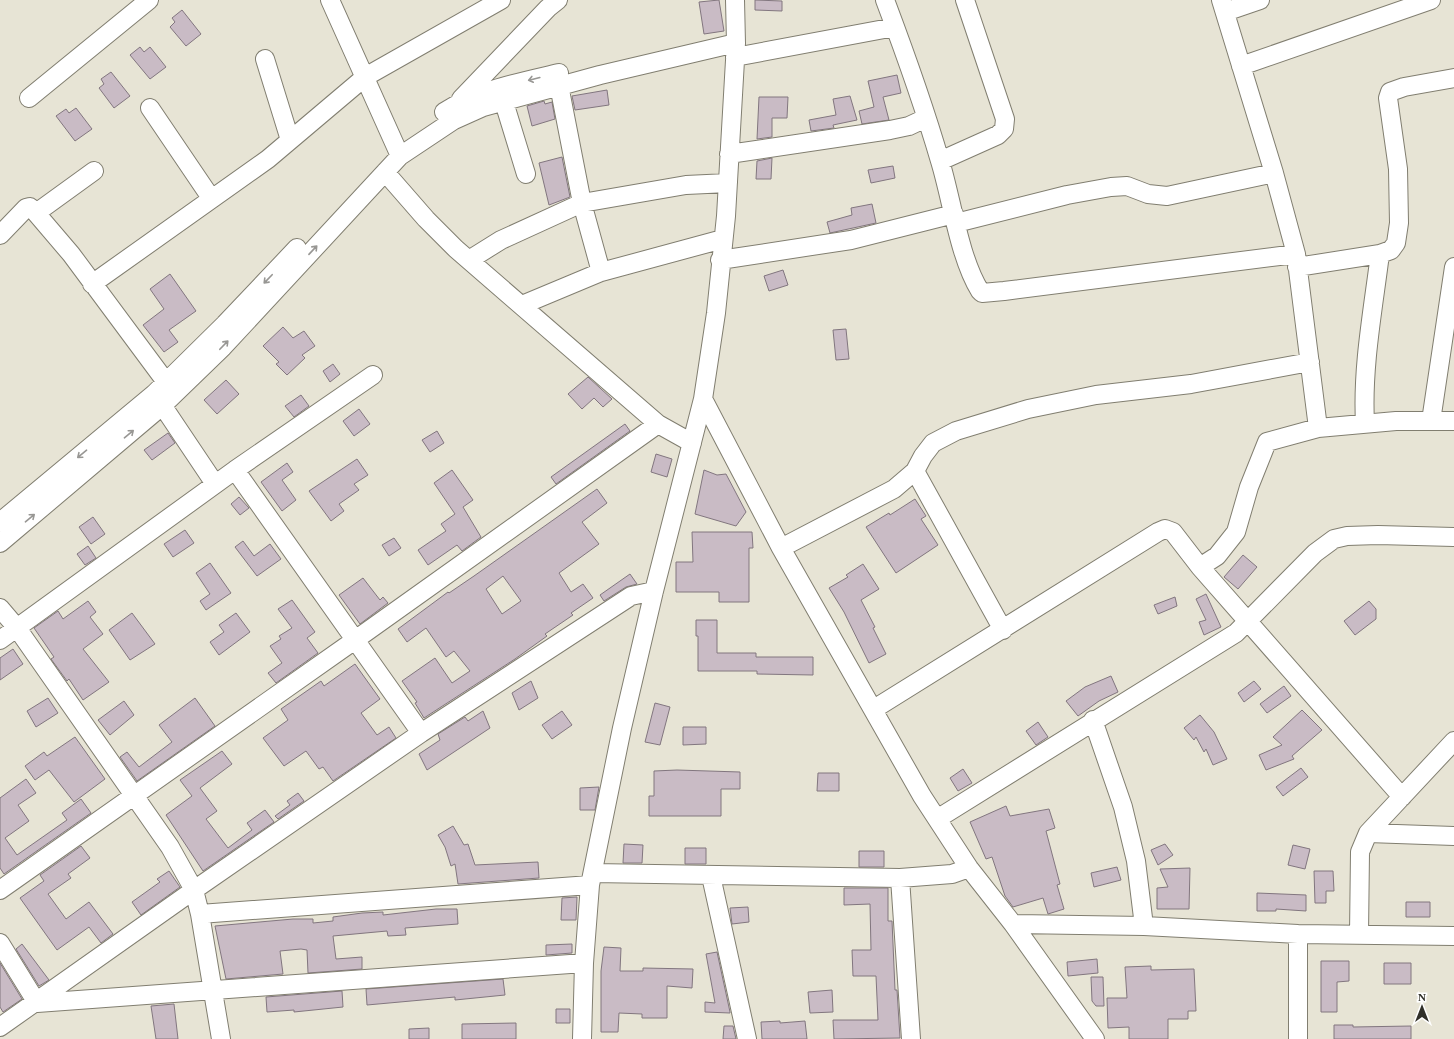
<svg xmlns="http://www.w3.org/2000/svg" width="1454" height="1039" viewBox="0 0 1454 1039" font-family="Georgia,serif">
  <rect width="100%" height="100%" fill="#e7e4d5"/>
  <path fill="#c9bbc5" stroke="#82767f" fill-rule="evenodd" d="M719,0L724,31L704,34L699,2Z
    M755,0L782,1V11L755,10Z
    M182,10L201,34L186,46L170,27L175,22L172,18Z
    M140,47L144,52L150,47L166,67L150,79L130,55Z
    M111,72L130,96L114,108L99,88L104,84L101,79Z
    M897,75L901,93L883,97L889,120L862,124L859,111L874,107L868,81Z
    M607,90L609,105L575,110L572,96Z
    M850,96L857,120L833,125L834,128L811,131L809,120L836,115L833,99Z
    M759,97H788L787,118H772V137L757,139Z
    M544,101L545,104L552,102L555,119L532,126L527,106Z
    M76,108L92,129L75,141L56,116L66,109L69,113Z
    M562,157L570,197L549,205L539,163Z
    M772,158L771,179H756L757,161Z
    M893,166L895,178L871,183L868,170Z
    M872,204L876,223L830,233L827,222L852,215L851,208Z
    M783,270L788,285L769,291L764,276Z
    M170,274L196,311L169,330L178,342L164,352L143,325L164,309L150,289Z
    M283,327L293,338L304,331L315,346L302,355L305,358L287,375L276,364L279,362L263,346Z
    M846,329L849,359L836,360L833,330Z
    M333,364L340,374L330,382L323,371Z
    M588,377L612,399L603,407L594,398L582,409L568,394Z
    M226,380L239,394L217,414L204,400Z
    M301,395L309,406L294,417L285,406Z
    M359,409L370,424L354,436L343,421Z
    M625,424L630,431L556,484L551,477Z
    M437,431L444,443L430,452L422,440Z
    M168,433L175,443L152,460L144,450Z
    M656,454L672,459L667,477L651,472Z
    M357,459L368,475L354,484L359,490L339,504L344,511L331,521L309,491Z
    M287,463L293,472L282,480L296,500L282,511L261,482Z
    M452,470L473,500L463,507L481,537L462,551L457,545L428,565L418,550L446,531L441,524L455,514L434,483Z
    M704,470L717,475L726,474L746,512L736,526L695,514Z
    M597,489L607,503L582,522L599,544L559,573L571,592L583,584L593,598L571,613L573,615L545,634L547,636L515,659L424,718L415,703L417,702L402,681L435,658L452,683L470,671L454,651L446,657L426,628L407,642L398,629L448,592L449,593L474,576ZM503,576L521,601L502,614L486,589Z
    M239,497L249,508L240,515L231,504Z
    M915,499L926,516L921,519L938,545L896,573L866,527L889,513L890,515Z
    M93,517L105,534L91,544L79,527Z
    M185,530L194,543L173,557L164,544Z
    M692,532H752L753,548H749V602H719V592H676V562H693Z
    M394,538L401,548L389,556L382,545Z
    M243,541L254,556L270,544L281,559L257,576L235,547Z
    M88,546L96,558L85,565L77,554Z
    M1243,555L1257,567L1238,589L1224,577Z
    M210,563L231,593L206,610L200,601L210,594L196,573Z
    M863,564L879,589L861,600L875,627L873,628L886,654L869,663L844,612L829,588L848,577L846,575Z
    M630,574L637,584L626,587L604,601L600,595Z
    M363,578L380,600L383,597L388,603L360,624L339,595Z
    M1206,594L1221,627L1204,635L1199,622L1206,620L1196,599Z
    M1175,597L1177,606L1158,614L1154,605Z
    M292,600L315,632L307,638L318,653L276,683L268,673L282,663L270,646L281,639L279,636L292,628L278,609Z
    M88,601L96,612L90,617L103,634L83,649L109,682L83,700L69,679L67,681L51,659L54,657L34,628L58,611L63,619Z
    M1369,601L1376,609V619L1355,635L1344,621Z
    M132,613L155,644L130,660L109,630Z
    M236,613L250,632L219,655L210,642L224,632L219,625Z
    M696,620H717V653H756V657H813V675L757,674V671H698V636H696Z
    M13,649L23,664L0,680V658Z
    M355,664L380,699L361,713L377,735L389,727L396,738L333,781L323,767L319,769L306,751L284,766L263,738L288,720L281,709L321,681L324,686Z
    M1111,676L1118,692L1099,701L1078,716L1066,701L1085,687Z
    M531,681L538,698L519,710L512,693Z
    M1254,681L1261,689L1244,702L1238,693Z
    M1284,686L1291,696L1267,713L1260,704Z
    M48,698L58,713L36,727L27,711Z
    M195,698L215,726L137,781L120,757L127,752L139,767L172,742L159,725Z
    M124,701L134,715L110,735L98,720Z
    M655,703L670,707L660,745L645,742Z
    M1302,710L1322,730L1292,756L1294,759L1266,770L1259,755L1282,745L1273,737Z
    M483,711L490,728L427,770L419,754L440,740L438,734L465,717L468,721Z
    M562,711L572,725L552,739L542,725Z
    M1200,715L1214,732L1227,759L1213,765L1206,749L1204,752L1196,737L1194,740L1184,728Z
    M1038,722L1048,737L1036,745L1026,731Z
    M683,727H706V744L683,745Z
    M75,737L105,779L74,802L49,770L35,780L25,766L44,752L47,756Z
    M222,751L232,764L200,788L217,811L206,819L228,848L252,830L247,823L265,810L274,822L203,871L166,815L192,796L180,780Z
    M1301,768L1308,777L1283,796L1276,787Z
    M963,769L972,783L958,791L950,778Z
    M677,770L740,772V789H721V816H649V796H654V771Z
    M818,773H839V791H817Z
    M26,779L36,793L18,805L29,821L5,838L17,855L67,820L62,813L81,799L91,813L4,874L0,868V798Z
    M599,787L595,810H580V788Z
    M298,793L304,801L278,819L275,816L290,805L287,801Z
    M1006,806L1010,816L1049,809L1055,828L1046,831L1060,884L1057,885L1064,909L1048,914L1043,898L1013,907L1005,896L992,857L986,859L970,822Z
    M453,826L464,845L468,844L475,865L538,862L539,878L458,884L455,864L451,866L445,847L438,835Z
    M624,844L643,845L642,863H623Z
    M1165,844L1173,855L1158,865L1151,850Z
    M1293,845L1310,849L1305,869L1288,865Z
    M81,846L90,858L68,874L71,878L48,894L66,919L89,902L113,934L101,943L89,927L57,950L20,898L44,881L40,875Z
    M685,848H706V864H685Z
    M859,851H884V867H859Z
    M1117,867L1121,880L1094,887L1091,873Z
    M1190,868L1189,909H1157V888L1168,887L1160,869Z
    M169,871L180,887L141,915L132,902L160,882L157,879Z
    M1314,871H1333L1334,891H1326V903H1315Z
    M844,888H888V921H892L895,990H897L900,1038L834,1039L833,1020H878L876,976H853L852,950H871L870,904L844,905Z
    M1257,893L1306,895V911L1276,909V911H1257Z
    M577,897L576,920H561L562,898Z
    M1406,902H1430V917H1406Z
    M748,907L749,922L732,924L730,908Z
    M436,909H457L458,924L405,928L406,935L388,936L387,931L333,936L336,959L362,957V969L308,973L307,950L301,949L280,951L283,974L226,979L215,926L293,919H313V923L333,921V917L362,913L383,912V915Z
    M22,944L49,980L39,986L16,949Z
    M572,944V953L546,955V945Z
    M604,947L621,948L620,971H643V968L693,969L692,988L667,986V1018H642V1014L619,1013L618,1032H601V971Z
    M717,952L730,1012V1013L705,1012V1002L715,1003L706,954Z
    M1097,959L1098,973L1068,976L1067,962Z
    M1321,961H1349V981L1337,982V1012H1321Z
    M0,963L22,999L3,1012L0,1007Z
    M1384,963H1411V984H1384Z
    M1151,966V970L1194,969L1196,1011H1188V1019H1168V1039H1129V1027L1108,1028L1107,998H1127L1125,967Z
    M1091,977H1103L1104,1006H1096L1092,1001Z
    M503,979L505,995L455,1000V997L367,1005L366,989Z
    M832,990L833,1012L810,1013L808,992Z
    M342,991L343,1007L294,1012V1010L267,1012L266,997Z
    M174,1004L178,1039H156L151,1006Z
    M556,1009H570V1023H556Z
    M780,1021V1023L805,1021L807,1039H762L761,1022Z
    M516,1023V1039H462V1024Z
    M1334,1025H1353V1027L1411,1026V1039H1334Z
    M724,1026H733L736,1039H723Z
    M429,1028V1039H409V1029Z"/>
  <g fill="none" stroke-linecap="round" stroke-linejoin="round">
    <defs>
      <path id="minor" d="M330,0L400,156
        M885,0C905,53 924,106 940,161C952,200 959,257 980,291L982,293L1004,291L1296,254
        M1221,0L1274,173L1296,254L1318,428
        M1225,12L1260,0
        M735,57L895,27
        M265,59L290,140
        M1241,66L1431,0
        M500,89L526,174
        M29,98L149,0
        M461,99L548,8L558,0
        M150,108L211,198
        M444,112C478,90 521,82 559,73
        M729,154L890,130L909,126L926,118
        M940,161L998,135L1004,129L1005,119L965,0
        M385,172L426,219L456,249L658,424L692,443
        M36,213L94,171
        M956,223L1067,195L1111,187L1127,186L1148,194L1167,196L1274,173
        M0,235L26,208L30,207L36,213L71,254L166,382
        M469,260L501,240L582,203L686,185L728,183
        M720,260L851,240L954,214
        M1297,267L1380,254L1391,250L1396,243L1399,223L1398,169L1388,98L1390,92L1404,87L1454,78
        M601,272L723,239
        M92,284L268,159L365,77L501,0
        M522,305L601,272L582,203L557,75
        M156,396L215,484
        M703,399L781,548L922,796L969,868L1013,924L1095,1039
        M1431,421L1454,267
        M1365,423C1362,367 1373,310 1380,254
        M235,470L421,733
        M915,471L1003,630
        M0,522L154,394L225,324L297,248
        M0,543L162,406L223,347L400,156L454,120L483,107L600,75L736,43
        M781,548L894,489L915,471L923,456L933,443L956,431L1028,409L1096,395L1191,384L1310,362
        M1200,567L1217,556L1236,532L1249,487L1267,442L1318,428L1396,421H1454
        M0,608L17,628L170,847L194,890L200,914L221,1039
        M0,640L235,470L373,375
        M874,709L1158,532L1165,529L1173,532L1200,567L1402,797
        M1093,720L1123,807L1136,861L1144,926
        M937,819L1236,633L1315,553L1334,539L1347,536L1378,535L1454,537
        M1368,833L1454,836
        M593,873L900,878L952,874L969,868
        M711,876L747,1039
        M900,878L911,1039
        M0,890L355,640L658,424
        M200,914L590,885
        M1013,924L1144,926L1298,934L1454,936
        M1298,934V1039
        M1359,934L1360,852L1368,833L1454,741
        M0,943L37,1003L584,963
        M0,1027L194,890L421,733L631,596L654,591
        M582,1039L584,963L590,885L622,728L654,591L703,399L716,313L726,216L736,43L735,0"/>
    </defs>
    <use href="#minor" stroke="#817e70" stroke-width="20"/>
    <use href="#minor" stroke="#fff" stroke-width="18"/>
  </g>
  <defs><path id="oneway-shaft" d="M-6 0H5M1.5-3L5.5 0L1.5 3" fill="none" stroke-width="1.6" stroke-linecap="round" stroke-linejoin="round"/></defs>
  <g stroke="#989794">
    <use href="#oneway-shaft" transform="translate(534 79) rotate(166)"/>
    <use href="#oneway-shaft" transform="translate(313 250) rotate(-47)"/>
    <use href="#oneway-shaft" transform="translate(268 279) rotate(134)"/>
    <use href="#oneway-shaft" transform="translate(224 345) rotate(-46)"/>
    <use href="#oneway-shaft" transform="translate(129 434) rotate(-40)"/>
    <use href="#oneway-shaft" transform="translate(82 454) rotate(140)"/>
    <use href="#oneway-shaft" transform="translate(30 518) rotate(-40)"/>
  </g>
  <g transform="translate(1422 1007)" stroke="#ffffff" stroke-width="3" paint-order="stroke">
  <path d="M0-3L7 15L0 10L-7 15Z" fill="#302f29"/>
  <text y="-6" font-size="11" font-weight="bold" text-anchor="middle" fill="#302f29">N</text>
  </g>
</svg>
